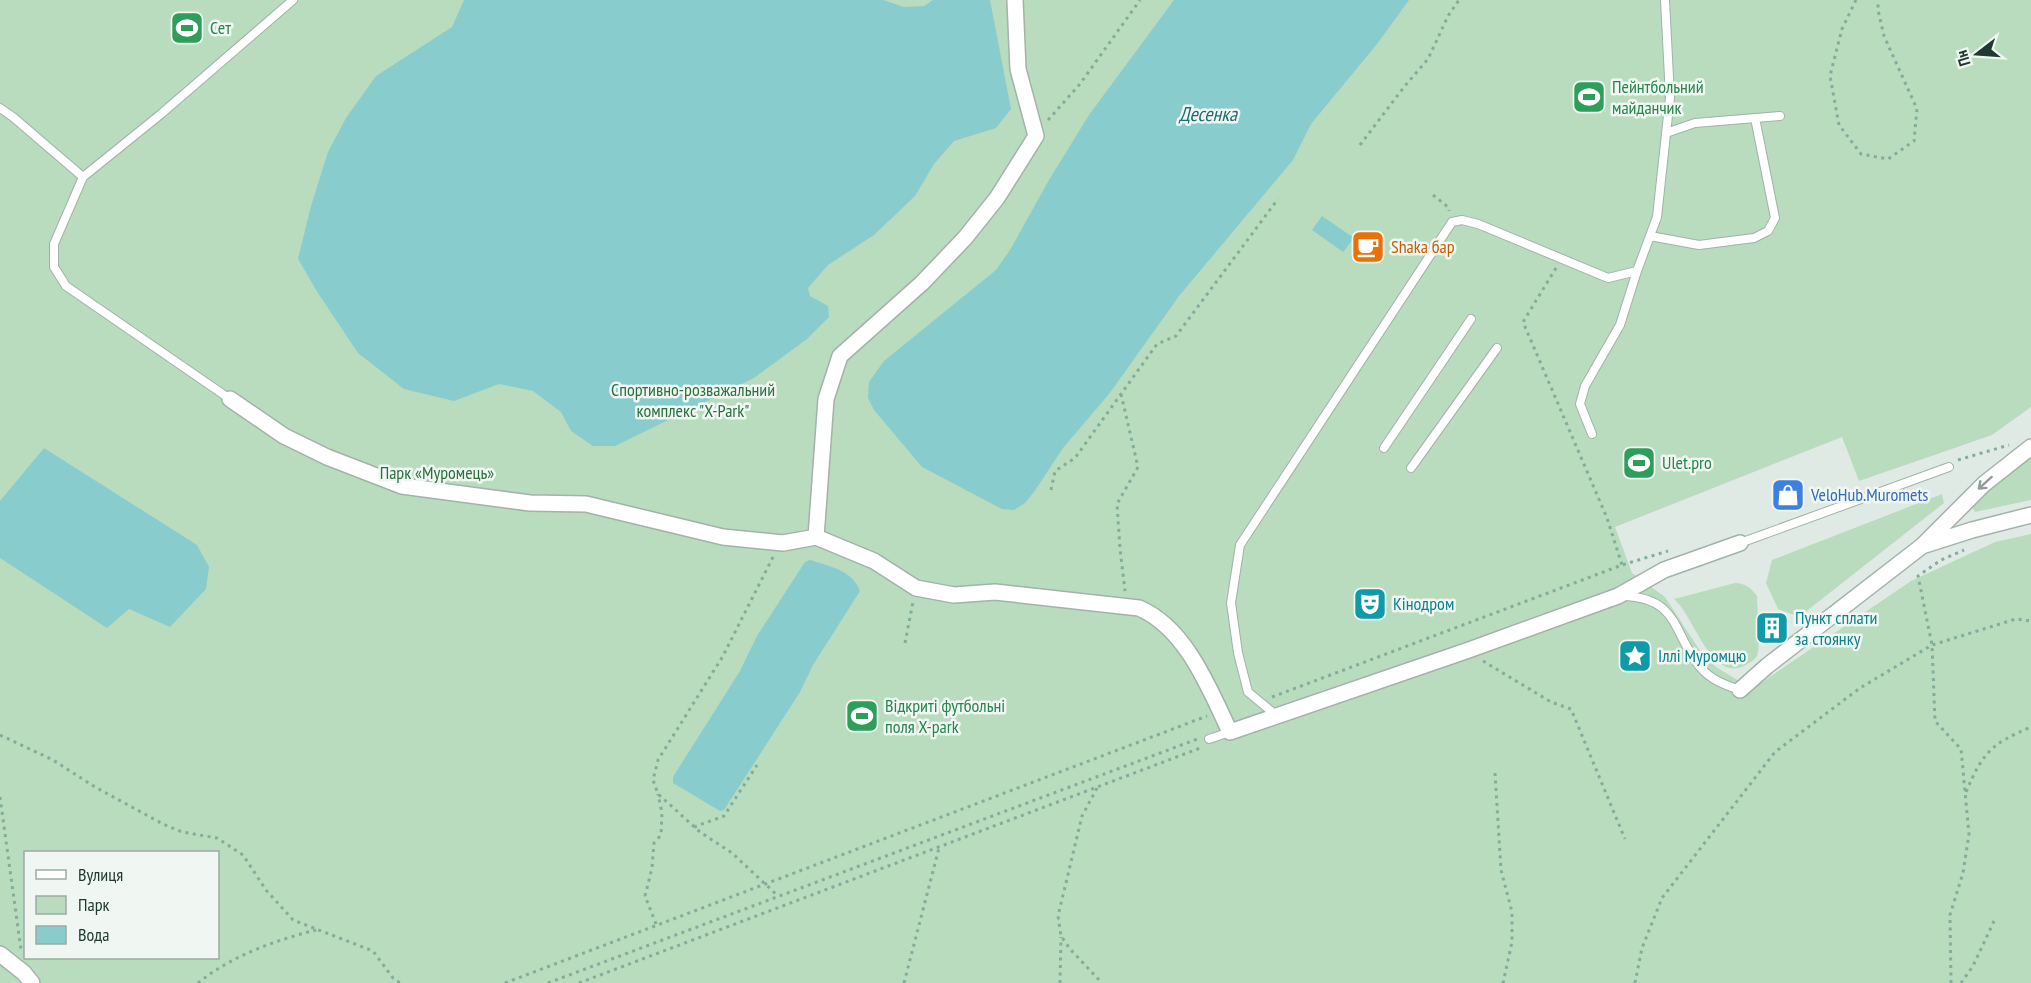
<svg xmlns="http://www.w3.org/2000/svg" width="2031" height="983" viewBox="0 0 2031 983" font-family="'PT Sans Narrow',sans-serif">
  <rect width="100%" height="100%" fill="#e0eae4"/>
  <path fill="#b9dbbe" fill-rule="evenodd" d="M0,0H2031V407L1992,435L1859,481L1842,437L1615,527L1632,573L1665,597L1699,649L1716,667L1752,689L1911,581L1995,542L2031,534V983H0ZM26,852H218V958H26Z
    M2031,454V500L1975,512L1972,507L1973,501Z
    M1942,494L1944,503L1799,617L1778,609L1766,583L1772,560Z
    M1735,583C1745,583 1751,588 1757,596C1757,608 1761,647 1757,656C1754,661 1750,662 1746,665C1711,684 1695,617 1674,599Z"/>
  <path fill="#89ccce" d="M464,0H883L904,7L924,6L933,0H990L1011,109L996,128L954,141L934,164L915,196L874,235L828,265L808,288L810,296L828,306L829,317L807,339L754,378L615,446H593L571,431L561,412L533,391L499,384L454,401L404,389L358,353L318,293L298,259L311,206L328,152L346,118L376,76L452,27Z
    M1174,0H1409L1377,44L1311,124L1293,160L1179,296L1109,394L1063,448L1034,492L1025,503L1014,510L1002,509L922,467L874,410L868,398L869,382L884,361L996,270L1010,250L1049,180L1089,115Z
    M1322,216L1354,238L1343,252L1312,230Z
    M44,448L197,545L209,567L206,589L170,627L129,609L107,628L0,558V501Z
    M810,560C828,566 853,570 860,591L813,665L800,692L724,810L720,811L673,783V777L740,671L757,636L805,562Z"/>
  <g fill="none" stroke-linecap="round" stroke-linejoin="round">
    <defs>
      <path id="lane" d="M0,108L13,117L83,177
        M1666,133L1695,123L1780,116
        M1650,236L1699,245L1754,238L1768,231L1775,218L1755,118
        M230,399L66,286L54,267V244L83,177L161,114L293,0
        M1592,434L1580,404L1585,386L1620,325L1637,271
        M1384,448L1471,319
        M1411,468L1497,348
        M1740,543L1949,467
        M1623,596C1680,598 1672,633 1700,667C1711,680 1725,685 1740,690
        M1276,715L1248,692L1238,653L1231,603L1240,545L1452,222L1462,220L1478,224L1608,278L1637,271L1657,217L1670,97L1665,0
        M1209,739L1230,732"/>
      <path id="street" d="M230,399L284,436L327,457L402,486L530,503L586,504L723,537L783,543L816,537L874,561L916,588L954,595L995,592L1139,608C1186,628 1209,688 1230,732L1466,651L1618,596L1664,570L1740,543
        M816,537L826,399L840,356L922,283L965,238L997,198L1036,136L1018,69L1015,0
        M1925,545L1972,530L2031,515
        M1740,690L1767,666L1922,546L1984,484L2031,447
        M0,954L24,973L32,983"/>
    </defs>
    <use href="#lane" stroke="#a3b2aa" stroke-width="10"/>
    <use href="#street" stroke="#a3b2aa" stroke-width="18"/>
    <path stroke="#81ad9a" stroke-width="3" stroke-dasharray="3 4.5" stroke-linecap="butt" d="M1856,0L1842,29L1830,76L1839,125L1861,154L1888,159L1914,141L1917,109L1884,36L1878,10V0
      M1048,120L1080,84L1140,0
      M1360,145L1404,87L1428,59L1448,16L1459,0
      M1433,195L1448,207L1449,211
      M1556,268L1523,322L1607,518L1622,565
      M1121,394L1138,467L1117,504L1120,549L1125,591
      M1958,460L2009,445
      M1051,490L1055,471L1075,458L1157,344L1176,336L1278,199
      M773,557L723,656L658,760L653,780L658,794L700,832L732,853L778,896
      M905,643L913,602
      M1483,661L1551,702L1571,709L1625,839
      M1272,697L1622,565L1668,551
      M0,735L53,760L95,787L163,824L182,832L217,838L243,855L266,890L293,920L373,951L393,978L400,983
      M1495,773L1501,870L1512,912V942L1503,983
      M1097,788L1082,816L1058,916L1061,936L1070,949L1102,983
      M1966,792C1983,752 1991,744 2031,727
      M0,797L21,950
      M694,827L724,816L757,765
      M656,924L645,896L652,868L654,843L661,835L662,813L658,794
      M198,983C231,956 276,940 316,930
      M505,983L1207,716
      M548,983L1200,738
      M579,983L1203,747
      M904,983L939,848
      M1060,983L1061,937
      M1635,983L1642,948L1662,898L1775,752L1860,688L1932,645L2016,619L2031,621
      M1951,983L1950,915L1963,873L1969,834L1961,749L1935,721L1932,645L1918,576L1941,560L1964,550
      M1961,983L1973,966L1995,919"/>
    <use href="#lane" stroke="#fff" stroke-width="8"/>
    <use href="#street" stroke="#fff" stroke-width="15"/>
  </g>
  <defs><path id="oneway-shaft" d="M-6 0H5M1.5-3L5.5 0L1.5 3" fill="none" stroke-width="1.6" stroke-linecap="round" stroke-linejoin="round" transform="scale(1.5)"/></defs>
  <use stroke="#909c98" href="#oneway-shaft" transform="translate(1985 483) rotate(138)"/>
  <defs>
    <symbol id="stadium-square" viewBox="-11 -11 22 22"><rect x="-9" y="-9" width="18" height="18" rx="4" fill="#2e9e5b" stroke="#f0f7f3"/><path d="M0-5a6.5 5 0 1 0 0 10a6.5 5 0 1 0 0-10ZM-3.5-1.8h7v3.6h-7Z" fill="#fff"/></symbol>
    <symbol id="cafe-square" viewBox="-11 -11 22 22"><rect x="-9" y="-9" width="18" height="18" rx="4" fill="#e8710a" stroke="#f0f7f3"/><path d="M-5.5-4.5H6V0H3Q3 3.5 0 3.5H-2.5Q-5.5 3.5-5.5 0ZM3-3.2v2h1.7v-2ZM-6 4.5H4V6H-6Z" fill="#fff"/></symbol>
    <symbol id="shop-square" viewBox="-11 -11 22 22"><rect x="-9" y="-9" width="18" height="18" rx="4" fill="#3f7fe0" stroke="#f0f7f3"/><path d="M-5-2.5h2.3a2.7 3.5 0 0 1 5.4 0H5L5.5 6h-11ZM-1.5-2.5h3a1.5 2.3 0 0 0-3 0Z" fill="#fff"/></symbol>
    <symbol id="theatre-square" viewBox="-11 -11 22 22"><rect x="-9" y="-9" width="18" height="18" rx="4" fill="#0f9aa8" stroke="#f0f7f3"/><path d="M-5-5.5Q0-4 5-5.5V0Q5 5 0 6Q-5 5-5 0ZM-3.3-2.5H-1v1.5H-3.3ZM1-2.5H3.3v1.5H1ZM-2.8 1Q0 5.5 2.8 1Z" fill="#fff"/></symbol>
    <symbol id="building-square" viewBox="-11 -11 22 22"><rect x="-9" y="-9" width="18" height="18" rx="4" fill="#0f9aa8" stroke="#f0f7f3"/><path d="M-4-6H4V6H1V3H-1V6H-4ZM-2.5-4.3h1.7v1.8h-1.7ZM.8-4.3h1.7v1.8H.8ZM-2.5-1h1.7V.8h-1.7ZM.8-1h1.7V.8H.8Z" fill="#fff"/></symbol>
    <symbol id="sight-square" viewBox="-11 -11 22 22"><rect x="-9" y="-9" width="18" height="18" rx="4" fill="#0f9aa8" stroke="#f0f7f3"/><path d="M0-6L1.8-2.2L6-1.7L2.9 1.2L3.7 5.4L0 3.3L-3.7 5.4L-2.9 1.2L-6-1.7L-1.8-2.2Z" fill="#fff"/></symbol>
  </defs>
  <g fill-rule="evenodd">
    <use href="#stadium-square" x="168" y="9" width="38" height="38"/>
    <use href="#stadium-square" x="1570" y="78" width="38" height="38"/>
    <use href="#cafe-square" x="1349" y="228" width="38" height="38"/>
    <use href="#stadium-square" x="1620" y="444" width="38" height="38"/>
    <use href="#shop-square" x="1769" y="476" width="38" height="38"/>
    <use href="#theatre-square" x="1351" y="585" width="38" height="38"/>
    <use href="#building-square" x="1753" y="609" width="38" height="38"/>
    <use href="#sight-square" x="1616" y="637" width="38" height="38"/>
    <use href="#stadium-square" x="843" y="697" width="38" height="38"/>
  </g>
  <g text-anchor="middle" stroke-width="5" stroke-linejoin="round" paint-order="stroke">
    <g font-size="18" fill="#27864d" stroke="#f0f7f3" text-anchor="start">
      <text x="210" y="34">Сет</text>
      <text x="1612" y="93">Пейнтбольний<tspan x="1612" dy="21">майданчик</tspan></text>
      <text x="1662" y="469">Ulet.pro</text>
      <text x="885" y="712">Відкриті футбольні<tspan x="885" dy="21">поля X-park</tspan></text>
    </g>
    <g font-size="18" fill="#c56008" stroke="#f0f7f3" text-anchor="start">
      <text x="1391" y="253">Shaka бар</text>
    </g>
    <g font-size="18" fill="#2c703f" stroke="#f0f7f3">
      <text x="693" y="396">Спортивно-розважальний<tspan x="693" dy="21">комплекс "Х-Park"</tspan></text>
      <text x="437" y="479">Парк «Муромець»</text>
    </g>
    <g font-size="18" fill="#366cbe" stroke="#f0f7f3" text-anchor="start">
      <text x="1811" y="501">VeloHub.Muromets</text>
    </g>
    <g font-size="18" fill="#0d838f" stroke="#f0f7f3" text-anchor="start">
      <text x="1393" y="610">Кінодром</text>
      <text x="1795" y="624">Пункт сплати<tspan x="1795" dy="21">за стоянку</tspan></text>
      <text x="1658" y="662">Іллі Муромцю</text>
    </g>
    <g font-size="20" font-style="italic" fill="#1d6f74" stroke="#f0f7f3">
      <text x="1208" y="121">Десенка</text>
    </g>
  </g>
  <rect x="24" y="851" width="195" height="108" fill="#f0f7f3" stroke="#9daba5" stroke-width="1.5"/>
  <rect x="36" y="870" width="30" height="9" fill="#ffffff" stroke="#9daba5" stroke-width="1.5"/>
  <text x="78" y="881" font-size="18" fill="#213a30">Вулиця</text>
  <rect x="36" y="896" width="30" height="18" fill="#b9dbbe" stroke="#9daba5" stroke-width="1.5"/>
  <text x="78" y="911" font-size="18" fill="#213a30">Парк</text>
  <rect x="36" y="926" width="30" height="18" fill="#89ccce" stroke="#9daba5" stroke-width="1.5"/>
  <text x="78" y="941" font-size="18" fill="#213a30">Вода</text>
  <g transform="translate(1977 54) rotate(253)" stroke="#f0f7f3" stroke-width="4.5" paint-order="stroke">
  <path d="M0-4.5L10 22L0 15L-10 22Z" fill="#213a30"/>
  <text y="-9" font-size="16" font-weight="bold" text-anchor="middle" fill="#213a30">Пн</text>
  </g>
</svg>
